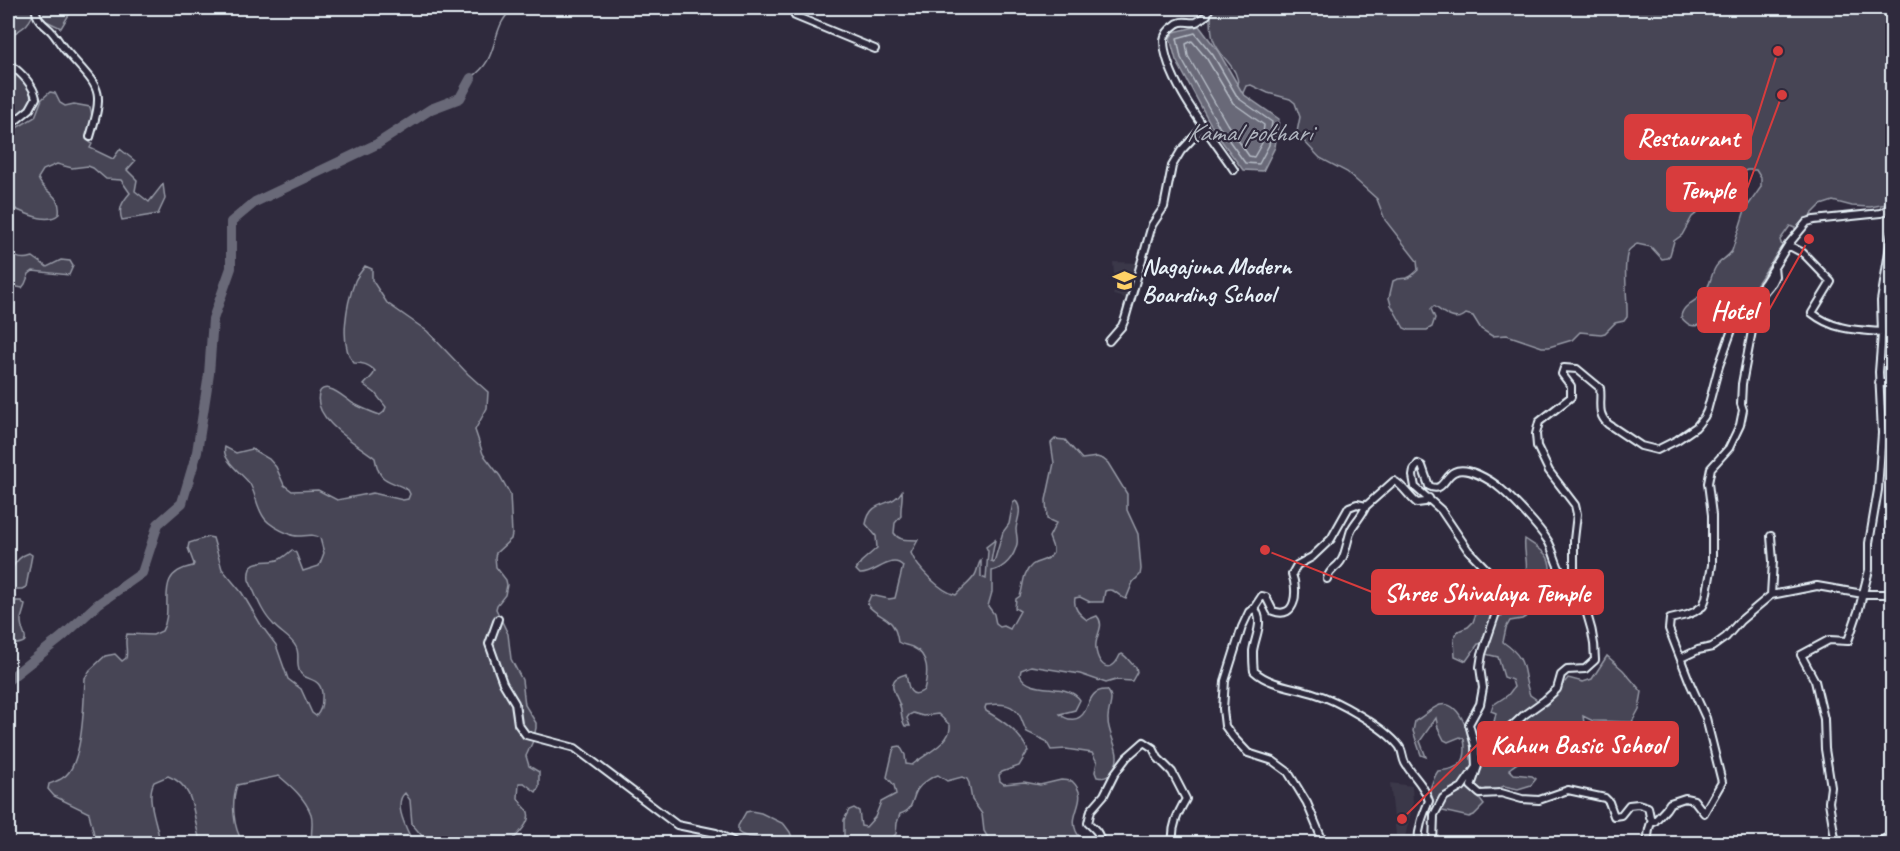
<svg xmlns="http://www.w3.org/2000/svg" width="1900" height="851" viewBox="0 0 1900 851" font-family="Caveat,sans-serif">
  <rect width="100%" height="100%" fill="#2f2a3d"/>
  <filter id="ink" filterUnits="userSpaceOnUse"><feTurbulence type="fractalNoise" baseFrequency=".0167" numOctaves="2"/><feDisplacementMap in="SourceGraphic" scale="12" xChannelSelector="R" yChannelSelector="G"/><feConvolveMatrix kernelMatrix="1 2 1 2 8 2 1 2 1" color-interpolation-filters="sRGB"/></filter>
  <g filter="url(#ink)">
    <path fill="#3b3749" d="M1113,262L1138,263L1128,299L1113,295L1115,288Z
      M1390,783L1412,786L1413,803L1405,837L1396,835Z"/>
    <path fill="#464455" stroke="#979aa6" stroke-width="1.5" d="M8,8H34C32,25 21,29 8,37Z
      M40,8H73L61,28L40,18Z
      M1217,8C1227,8 1251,10 1258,8H1892V203L1870,207L1852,206L1833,201L1821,205L1797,229L1790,226L1780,240L1782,246L1729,326L1714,318C1701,322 1694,334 1681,317C1682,305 1695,302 1703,294C1712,286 1710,272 1718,264C1723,259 1728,257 1732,251L1745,210L1761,187V178L1756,170H1747L1729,178L1726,193L1723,197L1709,204L1692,217L1682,235L1674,241L1670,255L1667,258L1662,259L1651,247L1637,244C1634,246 1632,247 1629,250C1622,261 1628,302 1627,317L1624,321L1615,323L1605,333L1601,334L1580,332L1572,340L1549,347H1542L1507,335L1492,336L1481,329L1473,316L1466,314C1455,324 1443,312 1434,306L1431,309L1435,318L1432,327L1427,330H1409L1404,328L1391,305L1389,298L1393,281C1403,275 1404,284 1418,270L1417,261L1385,220L1377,199L1347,172L1320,158L1300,137L1297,132L1300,117L1295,103L1290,99L1268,93L1251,85L1246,86L1242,95L1238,91C1241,66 1220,60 1213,39C1211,32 1211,22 1211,14Z
      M8,60L30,90L31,102L16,116L8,121Z
      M50,92L55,93L60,103L65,106L74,104L90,107C94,118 91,129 86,139L92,144L90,148L113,159L120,149L135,161L127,170L137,180L135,191L149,202L163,184L165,199L158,214L122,220C118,209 122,202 130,193L121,180L106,179L93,168L88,166L72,168L57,164L43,170L38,178C43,194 62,193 59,214C46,226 22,211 8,206V133L35,117L42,99Z
      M8,251C16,259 23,260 33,257L47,267L61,260L70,261L73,266L69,275L33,271L29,274L25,284L22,288L8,285Z
      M365,266L372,269V280L387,303L427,331L468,374L488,392L487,408L475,430L483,454L500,476L510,494L512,534L511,539L496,553L495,557L496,567L506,580L507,585L505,595L497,605L496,609L508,634L511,659L522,680L525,705L536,723V728L533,741L526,756L529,766L539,772V787L536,792L524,783H519L518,798C520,803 524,806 527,810C534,821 516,836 510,843H428L412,824L410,800L405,793C392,804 408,831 413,843H312C310,834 314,822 311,814C305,798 291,786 279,776L237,785C231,803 233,827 243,843H201C191,819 199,788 168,776L154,782C145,799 158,824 160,843H96L89,813L54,796L48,789L49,784C57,781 64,779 69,772C83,753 84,702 85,678L90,670L105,656L115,654L122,661L126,658C128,650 124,642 127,634L153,635L162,631C176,607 151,574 193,566L194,564L188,548L189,543L208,537L213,538L222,569L242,593L261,625L276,645L288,679L301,689L312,713L316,716C320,712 322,706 322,699C324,674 303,683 299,670C296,662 300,654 296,647C291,637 280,633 273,624C261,612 256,595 249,580C246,554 270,565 280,559C284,557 288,553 292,550L296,553L303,571L319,566L324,553L320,538C310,531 299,540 289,534C282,531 270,525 265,519C257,509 256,495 250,484C243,474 221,460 225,447L236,453L252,449L269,459L276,467L284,485L292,491L318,490L337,500L373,493L403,500L408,499L410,494L408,490C388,478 380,485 375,458C359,445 312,420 319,394C320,389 325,387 330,389C338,391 346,399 354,404C362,408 371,412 380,415L384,412L386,407L375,393L364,385L373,375L375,371C369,364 362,363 354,363C338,345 347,302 355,281C357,276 362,271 365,266Z
      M1055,439L1065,440L1082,459L1097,457L1103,459L1108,463L1127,494V510L1138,534L1141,569L1140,575L1133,582L1126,599C1117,596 1115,587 1105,591L1103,602H1090L1080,597L1075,598C1073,608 1079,614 1087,620L1097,616C1105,625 1097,633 1096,643C1094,660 1109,680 1120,655L1122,654C1128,657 1130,664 1136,667L1137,672L1132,681L1116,680L1106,683L1080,674L1031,666L1021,670L1020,675C1030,696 1068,681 1080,700L1075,710L1060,714C1067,721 1079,722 1085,711C1090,701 1092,689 1107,690C1116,699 1107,709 1108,720C1108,739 1127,755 1110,774C1106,778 1103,778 1097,777L1095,772L1097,762L1092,753L1066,749L1051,750L1046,741L1027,732C1024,727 1023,723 1021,718C1014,703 1001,703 986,705L985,708L986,711C1003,721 1020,732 1028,751L1019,766L1002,772L999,775L1000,781L1004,784L1024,782L1040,785L1061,780L1072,781C1091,799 1068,812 1076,831C1078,835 1081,840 1084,843H991L984,831L982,814L972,800L969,783L967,779L962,777L947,781L938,775C931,777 921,784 917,790C911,800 914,810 900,814L897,823L896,834L886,843H844V820L849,810L854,808L859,811L861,826L866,827L875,817L881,802L896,794L894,785L887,777L893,751L895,747L900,746L905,755L906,764L912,765C923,755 952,743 950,725L938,714L923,716L913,713L909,715L907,718L910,726H905C901,720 902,713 900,706C896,693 883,680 906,674C908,685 909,701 924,690C928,674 930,655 912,647C907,645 902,645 898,642C894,613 880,621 867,604L871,595L889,599L895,598L903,566C891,553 875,575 860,574L856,570L861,562L877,548L876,536L866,524C871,497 892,509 902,491C903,500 900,507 901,516L895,523L894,533C900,542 908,539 918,540L911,553C917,568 941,592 956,595C962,588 970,583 975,575C978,570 977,566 981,560V577L986,579L988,551L986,547L995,540L991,561L994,562L1003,532L1009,524L1013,503L1016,501C1023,510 1017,519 1016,529C1016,534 1018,538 1017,544C1014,557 1005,568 992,571V592L988,606L994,614L996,624L1000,627L1004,626L1010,629L1020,611L1015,608L1016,599L1020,596C1024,586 1022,573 1032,565C1039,560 1047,562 1053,553V548L1049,537L1056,523L1047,519L1046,500L1054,463L1051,443Z
      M1525,539C1531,543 1540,548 1545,554C1556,566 1547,592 1543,606L1522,619L1510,621L1506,628L1503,642C1530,661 1520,669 1530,695L1546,706L1568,678L1583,682L1592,679L1607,656L1623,670L1642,692L1639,709L1632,722L1593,721L1583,716L1584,723L1579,731C1587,740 1589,749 1583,760L1579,759L1571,745L1563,740L1554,742L1544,754C1530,755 1520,760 1509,769L1514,774L1532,776L1536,779L1531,785L1518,789L1504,786L1496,790L1486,789L1478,797L1484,805L1474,815L1469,817L1425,807C1430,794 1430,782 1438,771C1461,769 1468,762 1464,739L1460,737L1448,742L1444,740L1438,728L1436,718L1420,741L1426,757L1421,755L1413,731L1415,721C1423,717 1431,708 1440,705C1462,699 1471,741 1474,757L1491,749L1503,741L1500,732L1492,731L1496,713L1491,711L1493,705L1508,695L1514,687L1512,680L1504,677L1498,657L1485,654L1488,646L1486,643L1478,644L1466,661L1455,656L1454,638L1458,631L1468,627L1473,622L1477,611L1485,612L1481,602L1484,594L1491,591L1494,608L1500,616L1506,615L1527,601V588L1524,578C1530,566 1523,553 1525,539Z
      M29,553L32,555L26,587L22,589H8C7,575 14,558 29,553Z
      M16,601H21L25,605C24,610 22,615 21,619C20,637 38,643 8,645V612Z
      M751,811L761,813L784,824L790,832L794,843H766C756,833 748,841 738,832V826L746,812Z"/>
    <path fill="#696978" stroke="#9c9fab" stroke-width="1.5" d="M1199,26L1218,51L1243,94L1279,119L1275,147L1263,171L1243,170L1215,132L1176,60L1170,38L1174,32Z"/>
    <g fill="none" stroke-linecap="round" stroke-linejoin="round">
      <path stroke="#b5bbc5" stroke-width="1.5" d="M1195,33L1213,55L1238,98L1272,122L1269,145L1259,164L1245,163L1220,128L1181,58L1177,38Z
        M1192,41L1207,59L1233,103L1264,125L1262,143L1254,157L1249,156L1227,124L1188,56L1186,44Z"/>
      <path stroke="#9c9fab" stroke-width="1.5" d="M471,78C494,62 491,47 501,24C504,18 508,13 512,8"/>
      <path stroke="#696978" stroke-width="10" d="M8,680L62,637L98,604L142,573L158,524L182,503L197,452L209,374L213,319L231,268V222L255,202L377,144L431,109L460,98L471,78"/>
      <defs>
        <path id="minor" d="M36,8C35,18 43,24 50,30C57,37 60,45 67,52C100,90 105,87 90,137
          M1209,8L1207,15C1202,17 1200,21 1196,22C1187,23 1181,19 1174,26C1169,29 1164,35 1164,41C1165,81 1212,137 1234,170
          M795,16L875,49
          M8,63C19,71 33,84 36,98L30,109L8,127
          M1788,245L1803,253L1831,282L1812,313C1833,330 1856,330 1882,332
          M1109,341L1122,326L1125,319L1152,225L1164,207L1172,166L1181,151L1204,126
          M1879,383H1892
          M1882,433H1892
          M1327,579C1330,568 1335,570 1341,561C1345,556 1348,538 1351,530C1355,522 1362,516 1366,506
          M1771,595L1773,561L1771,536
          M1254,608L1262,596L1266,597L1273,611C1297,620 1298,590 1292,574L1297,565L1312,557L1331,539L1349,507L1357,504L1366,506L1394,481C1403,485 1409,497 1417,503L1425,502L1429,498
          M498,619L489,644L503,683L515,703L518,724L526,735L575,748L677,825L716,833L738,844
          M1681,658L1698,650L1712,647L1726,637L1740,621L1771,595L1817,586L1863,594H1892
          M1478,766L1471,786L1480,794L1501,793L1522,799L1539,800L1568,790L1605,798L1609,802L1614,816L1621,815L1629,805L1638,804L1648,807L1650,817L1654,822L1666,809L1670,803L1685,798L1694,800L1704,813L1722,782L1706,718L1690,683L1669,629L1670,619L1687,615L1694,612L1703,606L1706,598L1712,565V515L1708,483L1711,468L1729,448L1740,425L1743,410L1741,404L1742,384L1755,315L1763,293L1772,282L1775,276L1774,266
          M1476,767L1491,739L1497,740L1524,715L1545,700L1557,689L1561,675L1567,670L1585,669L1595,660C1595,638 1590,619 1581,599L1583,594L1574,582V540L1577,514L1575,505L1549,471L1537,446L1536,434L1539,422L1571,397V386L1562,374L1564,368L1577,369L1600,388C1602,402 1596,413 1608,424L1641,446L1657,450L1677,440L1696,427L1704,417L1707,411L1719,366L1733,327L1740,315L1765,282L1788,245L1807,222L1814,220L1881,213L1892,207
          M1100,844C1101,834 1095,829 1088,823L1091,810L1104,795L1115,773L1127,757L1144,742L1153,748L1158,758L1172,772L1186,799C1178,813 1171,826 1173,844
          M1324,844L1307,803L1288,772L1273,761L1248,753L1233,737L1225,726L1223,709L1225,681L1242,627L1249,612L1254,608C1265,621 1255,636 1253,651C1253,657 1253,665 1254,671C1269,685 1294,687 1313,693C1337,700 1384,727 1399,746C1403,751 1402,757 1405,763C1413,777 1424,784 1429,801C1423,815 1418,828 1418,844
          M1433,844L1434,815L1443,798L1462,787L1476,767L1475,746L1469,724L1480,704L1483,688L1480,667L1482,654L1497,610L1496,585L1494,577L1468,550L1441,510L1415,487L1413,476L1414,470L1418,464L1422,466L1429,486C1443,493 1444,477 1454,472C1467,465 1492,481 1501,489C1514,500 1539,527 1548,541C1556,554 1557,579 1574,582
          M1647,844L1649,829L1652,819
          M1836,844L1829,802L1831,787L1825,749L1824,719L1815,681L1801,655L1829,640L1848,641L1859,609L1869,570V543L1878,490L1882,433L1879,372L1882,334L1881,301L1892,233
          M1875,844L1892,835"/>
      </defs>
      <use href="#minor" stroke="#e8f1f8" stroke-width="10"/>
      <use href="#minor" stroke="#2f2a3d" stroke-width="6"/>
    </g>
  </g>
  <defs>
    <symbol id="school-bare" viewBox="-9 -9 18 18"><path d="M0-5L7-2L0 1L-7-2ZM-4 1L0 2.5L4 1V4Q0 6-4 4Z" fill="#ffd166" stroke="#2f2a3d" stroke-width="2.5" paint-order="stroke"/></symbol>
  </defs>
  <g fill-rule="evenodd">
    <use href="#school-bare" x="1108" y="264" width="33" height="33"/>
  </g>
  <g text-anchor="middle" stroke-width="4.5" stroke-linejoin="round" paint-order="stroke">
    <g font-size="24" font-weight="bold" fill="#e8f1f8" stroke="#2f2a3d" text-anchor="start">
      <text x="1142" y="274">Nagajuna Modern<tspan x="1142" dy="28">Boarding School</tspan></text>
    </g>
    <g font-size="26" font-style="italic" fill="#afb4be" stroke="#2f2a3d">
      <text x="1249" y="141">Kamal pokhari</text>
    </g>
  </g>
  <path fill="none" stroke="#d83c3d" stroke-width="2" d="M1778 51L1751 137M1782 95L1747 189M1809 239L1769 310M1265 550L1372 592M1402 819L1478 744"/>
  <g fill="#d83c3d" stroke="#2f2a3d" stroke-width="2">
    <circle cx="1778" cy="51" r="6"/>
    <circle cx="1782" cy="95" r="6"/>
    <circle cx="1809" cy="239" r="6"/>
    <circle cx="1265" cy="550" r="6"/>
    <circle cx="1402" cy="819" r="6"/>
  </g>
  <g fill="#d83c3d" stroke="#d83c3d" stroke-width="2">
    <rect x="1625" y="115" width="126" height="44" rx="6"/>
    <rect x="1667" y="167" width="80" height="44" rx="6"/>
    <rect x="1698" y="288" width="71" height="44" rx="6"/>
    <rect x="1372" y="570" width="231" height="44" rx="6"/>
    <rect x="1478" y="722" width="200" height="44" rx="6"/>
  </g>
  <g font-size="26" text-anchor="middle" font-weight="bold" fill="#fff">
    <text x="1688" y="146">Restaurant</text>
    <text x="1707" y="198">Temple</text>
    <text x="1734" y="319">Hotel</text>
    <text x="1487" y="601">Shree Shivalaya Temple</text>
    <text x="1578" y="753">Kahun Basic School</text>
  </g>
  <rect width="1900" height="851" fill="none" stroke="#2f2a3d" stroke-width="30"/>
  <rect x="15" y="15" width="1870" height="821" fill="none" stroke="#e8f1f8" stroke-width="2" filter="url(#ink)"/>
</svg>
